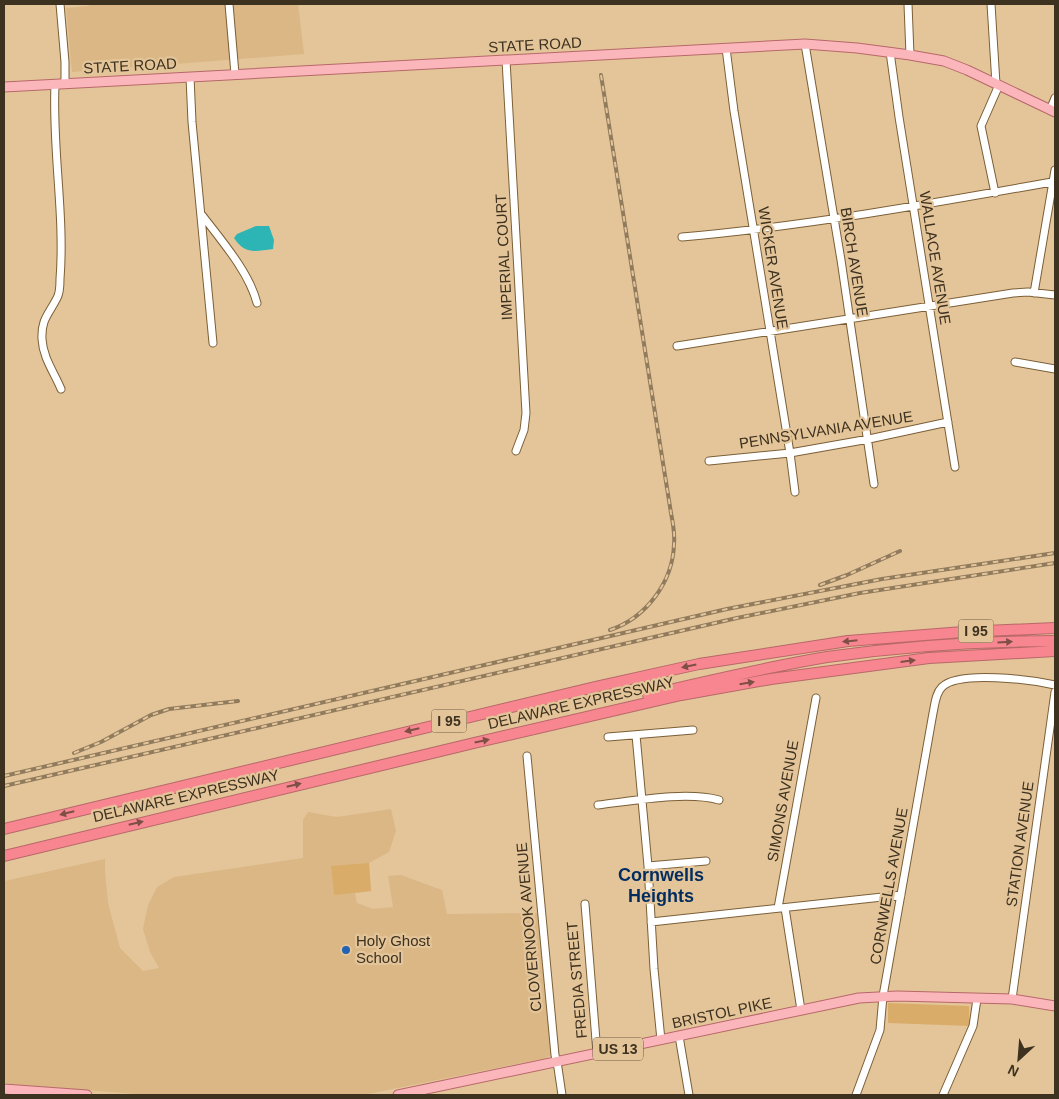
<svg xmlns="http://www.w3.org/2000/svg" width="1059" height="1099" viewBox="0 0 1059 1099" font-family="Helvetica,sans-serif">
  <rect width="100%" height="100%" fill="#e4c59a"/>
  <path fill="#dab785" d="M89,4H298L304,54L72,72L66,8L89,6Z
    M391,809L396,831L389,852L369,863L371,891L355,893L357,903L373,909L393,907L388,876L401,875L442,890L447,914L539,913L551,1050V1055L546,1058L363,1095H149L9,1084L4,1082V881L105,859V871L108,903L120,948L143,971L159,968L150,952L143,929L148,905L157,887L174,877L303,858V820L308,812L337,817Z"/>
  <path fill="#daac6a" d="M369,863L371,891L334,895L331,866Z
    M888,1003L969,1006V1026L888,1023Z"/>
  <path fill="#2db5b6" d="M256,226H269L274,240L273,249C255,251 245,255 234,238L237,234Z"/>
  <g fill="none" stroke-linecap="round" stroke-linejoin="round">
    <defs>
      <path id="minor" d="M60,4L65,62V84
        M229,4L235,74
        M908,4L910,55
        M991,4L996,84
        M805,44L841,260L874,484
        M726,48L734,111L790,453L795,492
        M890,52L899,117L955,467
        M506,60L526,413L524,430L516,451
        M190,77L192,122L213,343
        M55,85C52,149 65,214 60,279C60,285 60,293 57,298C49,314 41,319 42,339C43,358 54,372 61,389
        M1050,110L1055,98
        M995,193L981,126L999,85
        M202,215C221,240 249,272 257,303
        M682,237C806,226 929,204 1052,182
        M1034,293L1055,170
        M677,346L1013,293L1028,292L1055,295
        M1015,362L1055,369
        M709,461L790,453L869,439L948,422
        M636,735L648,866L654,969L661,1040
        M608,737L693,730
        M527,756L555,1055L558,1068L562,1095
        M598,805C633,801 686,791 719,800
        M648,866L706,861
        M585,904L597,1053
        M778,908L816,698
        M785,908L801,1010
        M651,922L901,895
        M1012,999L1055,692
        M679,1036L689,1095
        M856,1095L880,1030L883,996L933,713C935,705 935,694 942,687C959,670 1032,680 1055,685
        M943,1095L973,1026L977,999"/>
      <path id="major" d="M4,87L805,44L857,48L910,55L944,61L967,70L1055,112
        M4,1089L87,1095
        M398,1095L859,998L897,996L1012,999L1055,1006"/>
      <path id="highway" d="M648,695C708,681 767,667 827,657C903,646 979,641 1055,641
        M4,829L595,687L699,664L848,641L963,632L1055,628
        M4,856L474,743L681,695L771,679L929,658L1055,651"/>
    </defs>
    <use href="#minor" stroke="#7b5f37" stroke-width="9"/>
    <use href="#major" stroke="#b76868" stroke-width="11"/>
    <use href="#highway" stroke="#b76868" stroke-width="12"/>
    <use href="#minor" stroke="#fff" stroke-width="7"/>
    <use href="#major" stroke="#fbb6bc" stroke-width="9"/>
    <use href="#highway" stroke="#f88690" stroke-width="10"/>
    <defs>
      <path id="rail" d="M601,75L671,513C673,523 675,534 674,544C673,582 646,618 610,630
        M820,585L847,575L900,551
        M74,753L101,742L151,715L169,709L238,701
        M4,776L727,609L882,579L1055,553
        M4,786L737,618L860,593L1055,563"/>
    </defs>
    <use href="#rail" stroke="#917b5d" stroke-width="4"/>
    <use href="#rail" stroke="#e4c59a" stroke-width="2" stroke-dasharray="5.5" stroke-linecap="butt"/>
  </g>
  <defs><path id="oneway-solid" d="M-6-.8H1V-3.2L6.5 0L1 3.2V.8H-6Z" transform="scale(1.25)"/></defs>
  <g fill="#7e4f47">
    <use href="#oneway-solid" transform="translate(850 641) rotate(174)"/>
    <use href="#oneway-solid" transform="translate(1005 642) rotate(-3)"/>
    <use href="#oneway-solid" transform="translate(908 661) rotate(-7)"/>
    <use href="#oneway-solid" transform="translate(689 666) rotate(168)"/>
    <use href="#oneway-solid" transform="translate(747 683) rotate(-9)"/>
    <use href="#oneway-solid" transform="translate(412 730) rotate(167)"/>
    <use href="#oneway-solid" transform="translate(482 741) rotate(-12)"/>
    <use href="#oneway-solid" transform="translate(294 785) rotate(-13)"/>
    <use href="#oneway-solid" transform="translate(67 813) rotate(166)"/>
    <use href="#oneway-solid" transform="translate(136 823) rotate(-13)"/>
  </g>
  <circle fill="#2062b3" stroke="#e4c59a" stroke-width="2" cx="346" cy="950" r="5"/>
  <g text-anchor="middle" stroke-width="4.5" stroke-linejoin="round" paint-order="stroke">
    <g fill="#e4c59a" stroke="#6f5d44" stroke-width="1">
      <rect x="958.5" y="619.5" width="35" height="23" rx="4"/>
      <rect x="431.5" y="709.5" width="35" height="23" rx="4"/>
      <rect x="593" y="1037.5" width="50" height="23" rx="4"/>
    </g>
    <g font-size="14" font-weight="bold" fill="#3d311f">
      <text x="976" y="636">I 95</text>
      <text x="449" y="726">I 95</text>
      <text x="618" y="1054">US 13</text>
    </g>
    <g font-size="15" fill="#3d311f" stroke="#e4c59a">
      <text transform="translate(535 45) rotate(-3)" y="5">STATE ROAD</text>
      <text transform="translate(130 66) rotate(-3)" y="5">STATE ROAD</text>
      <text transform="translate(504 257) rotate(-93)" y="5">IMPERIAL COURT</text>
      <text transform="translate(935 258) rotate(81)" y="5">WALLACE AVENUE</text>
      <text transform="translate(854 262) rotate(81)" y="5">BIRCH AVENUE</text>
      <text transform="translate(773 268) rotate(81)" y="5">WICKER AVENUE</text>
      <text transform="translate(826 430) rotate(-9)" y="5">PENNSYLVANIA AVENUE</text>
      <text transform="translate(581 703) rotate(-13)" y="5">DELAWARE EXPRESSWAY</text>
      <text transform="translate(186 796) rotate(-13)" y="5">DELAWARE EXPRESSWAY</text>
      <text transform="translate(783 801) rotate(-80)" y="5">SIMONS AVENUE</text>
      <text transform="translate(1020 844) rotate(-82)" y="5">STATION AVENUE</text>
      <text transform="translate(889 886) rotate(-80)" y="5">CORNWELLS AVENUE</text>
      <text transform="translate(529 927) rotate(-95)" y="5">CLOVERNOOK AVENUE</text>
      <text transform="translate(577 980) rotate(-95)" y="5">FREDIA STREET</text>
      <text transform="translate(722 1013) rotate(-12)" y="5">BRISTOL PIKE</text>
    </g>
    <g font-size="15" fill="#3d311f" stroke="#e4c59a" text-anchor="start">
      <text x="356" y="946">Holy Ghost<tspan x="356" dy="17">School</tspan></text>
    </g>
    <g font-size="18" font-weight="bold" fill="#012c5e" stroke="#e4c59a">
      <text x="661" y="881">Cornwells<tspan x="661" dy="21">Heights</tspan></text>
    </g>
  </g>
  <rect width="1059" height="1099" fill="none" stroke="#3d311f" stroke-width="10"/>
  <g transform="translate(1019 1059) rotate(206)" stroke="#e4c59a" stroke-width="4" paint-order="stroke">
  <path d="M0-4L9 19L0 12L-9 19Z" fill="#3d311f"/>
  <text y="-8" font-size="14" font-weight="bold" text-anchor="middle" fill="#3d311f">N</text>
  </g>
</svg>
